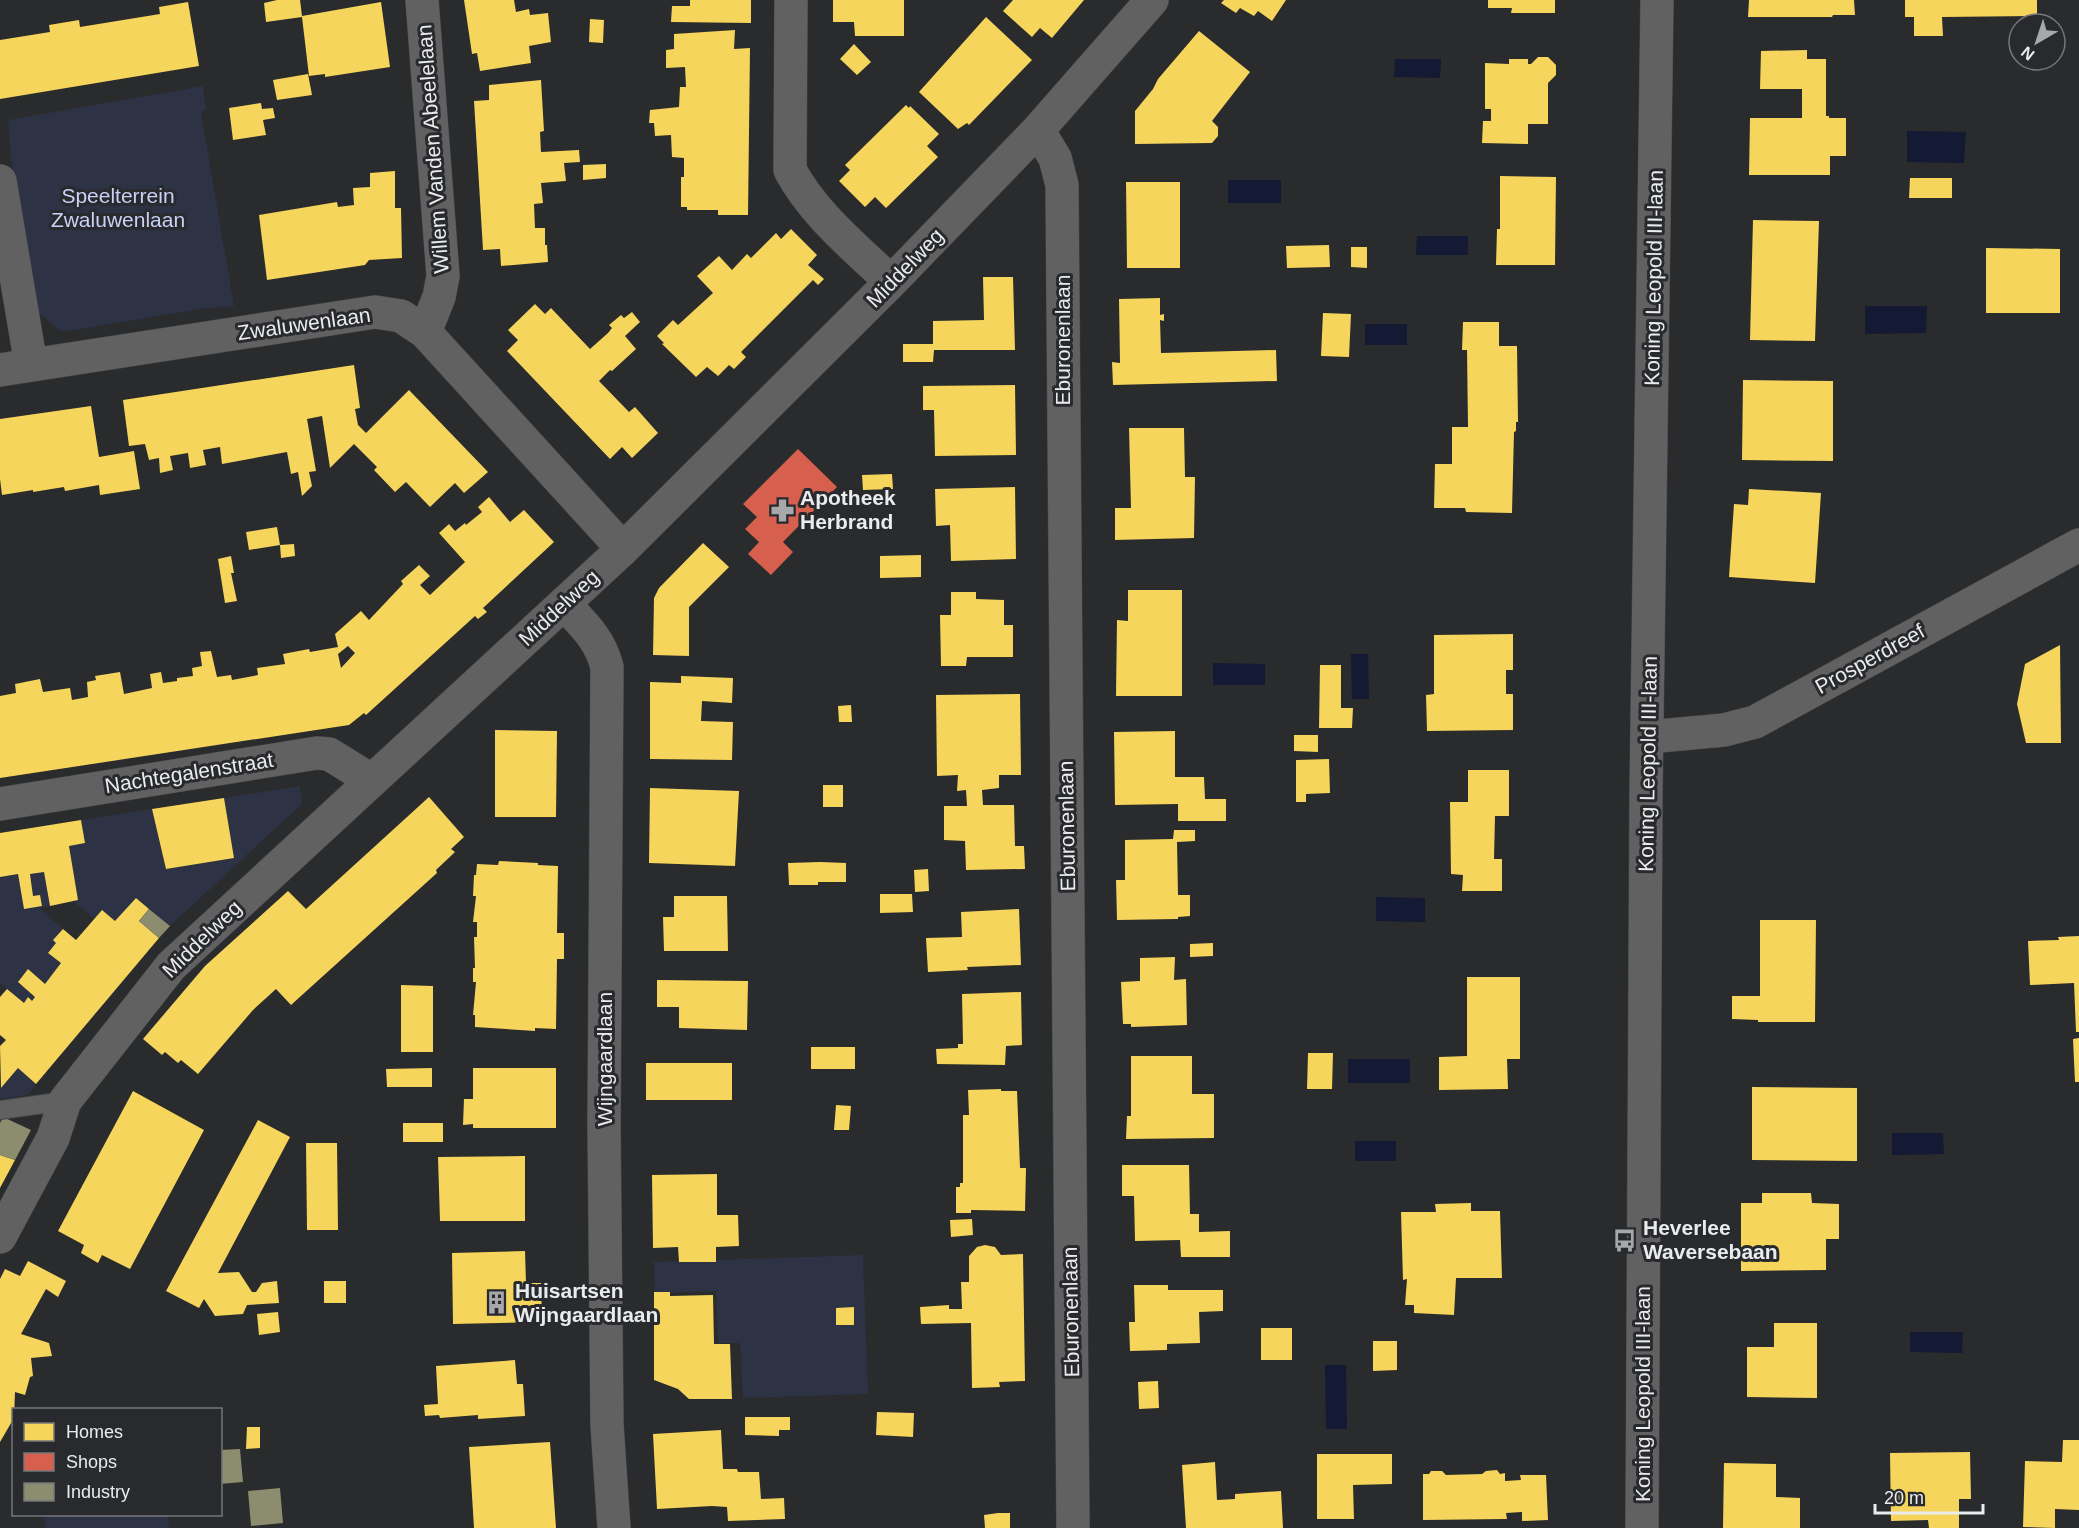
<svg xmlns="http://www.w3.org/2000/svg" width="2079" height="1528" viewBox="0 0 2079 1528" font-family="Arial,sans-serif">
  <rect width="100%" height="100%" fill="#2a2b2c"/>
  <path fill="#2d3244" d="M203,86L206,110L201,112L234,306L200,309L63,332L37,312L12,168L8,120Z
    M300,786L302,804L170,926L136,898L115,921L102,910L94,919L74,902L78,900L69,846L85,842L81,820L152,809L166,869L234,858L224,798Z
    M44,872L50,906L39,908L63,929L54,940L56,943L48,953L61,963L45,984L28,969L18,982L35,997L32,1001L28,997L24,1003L0,983V877L18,874L24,908L33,896L30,874Z
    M18,1068L36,1084L28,1095L0,1099V1087L2,1088Z
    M863,1255L868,1394L743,1398L740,1343H718L716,1291L655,1293L654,1262Z
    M44,1515H168L169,1528H45Z"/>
  <path fill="#141934" d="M1395,59H1441L1440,78L1394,77Z
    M1907,131L1966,132L1964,163L1907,162Z
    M1228,180H1281V203H1228Z
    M1417,236H1468V255H1416Z
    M1865,306H1927L1926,333L1865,334Z
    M1365,324H1407V345H1365Z
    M1351,654H1368L1369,699H1352Z
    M1213,663L1265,664V685H1213Z
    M1376,897L1425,898V922L1376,921Z
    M1410,1059V1083H1348V1059Z
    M1892,1133H1943L1944,1154L1892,1155Z
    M1355,1141H1396V1161H1355Z
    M1910,1332H1963L1962,1353L1910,1352Z
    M1325,1365H1346L1347,1429H1326Z"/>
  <path fill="#f6d55c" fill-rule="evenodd" d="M277,0H300L302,16L381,2L390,67L325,77V74L309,76L302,17L266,22L264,3Z
    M464,0H514L516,12L529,9L530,15L548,13L551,42L529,46L531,63L480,71L477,53L472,54Z
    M690,0H751V23L671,22L672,6H690Z
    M833,0H904V36H855L854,22H833Z
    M1013,0H1084L1052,38L1040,28L1032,37L1003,11Z
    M1224,0H1286L1272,21L1258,11L1254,16L1240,8L1236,13L1221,3Z
    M1488,0H1555V13H1511L1512,8H1488Z
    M1749,0H1854L1855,15H1833L1832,17H1748Z
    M1905,0H2037V16L1942,17L1943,36H1914V17H1905Z
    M188,2L199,66L0,99V40L50,32L49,25L79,20L80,27L160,14L159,7Z
    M986,17L1032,60L969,125L967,123L958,129L919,92Z
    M590,19L604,20L603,43L589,42Z
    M735,30L734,49L750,48L748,215H718V210H687V207H681V177H684V158L672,157L671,135L655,136L654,123H649L650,110L679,107L680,87H686L685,67L666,68V50L674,49V34Z
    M1199,31L1250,72L1212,121L1218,127V136L1212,143L1135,144V111L1153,89L1158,79Z
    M854,44L871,62L857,75L840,59Z
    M1807,50V59H1826V116H1829V118H1846V156H1830V175H1749L1750,118H1802V89H1760L1761,51Z
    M1538,57H1548L1556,65V75L1548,83V124H1528V144L1482,143L1483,121H1491V109H1485V63L1509,64V59H1528V64H1531Z
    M308,74L312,95L277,100L273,80Z
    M541,80L544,131L540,132L541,152L579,150L580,162L564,163L566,181L541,183L543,203L534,204L535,228H545V245H547L548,262L501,266L500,249L483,250L474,101L489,100V85Z
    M261,103L262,109L273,108L275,118L263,120L266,135L233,140L229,108Z
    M906,105L909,108L910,106L939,134L927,146L938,157L886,208L875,197L865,207L839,181L850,170L845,165Z
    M606,164V178L583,180V165Z
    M395,171V208H401L402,258L369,260L365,265L267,280L259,215L337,202L338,207L354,205L353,188L370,187V173Z
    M1500,176L1556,177L1555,265H1496L1497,229H1500Z
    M1910,178H1952V198H1909Z
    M1126,182H1180V268H1127Z
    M1753,220L1819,221L1815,341L1750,340Z
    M791,229L817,255L808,265L824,279L818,285L813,280L741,352L746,357L734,369L729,365L718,376L707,367L696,377L662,344L664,343L657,336L673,320L678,325L713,293L697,276L719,256L732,270L747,254L751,258L776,233L781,239Z
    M1329,245L1330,267L1287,268L1286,246Z
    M1351,247H1367V268L1351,267Z
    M1986,248L2060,249V313H1986Z
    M983,277H1013L1015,350H934L933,362H903V344H933V321L984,320Z
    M1160,298V315L1164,314V321L1160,320L1161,353L1276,350L1277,381L1113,385L1112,362L1120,363L1119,299Z
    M535,304L545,314L551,308L590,349L608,333L612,328L609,325L621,315L624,318L632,312L640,322L625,336L636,349L612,371L610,370L599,381L629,412L635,407L658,433L632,458L622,447L610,459L507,351L518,340L508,330Z
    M1323,313L1351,314L1349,357L1321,356Z
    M1463,322H1499V346H1517L1518,422H1516V431L1514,432L1512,513L1466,512L1465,508H1434L1435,464H1452V427H1468L1467,350H1462Z
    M354,365L360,408L355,409L358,425L366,433L409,390L488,472L464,493L455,483L430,507L406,482L395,492L374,470L377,467L354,444L330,468L322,416L307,419L316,471L309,472L312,486L302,496L298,472L291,474L287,452L222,464L220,447L203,450L206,465L190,468L188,453L170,456L173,470L160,473L159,458L149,460L145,444L129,446L123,400Z
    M1743,380L1833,381V461L1742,460Z
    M1015,385L1016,455L935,456L934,410H923V386Z
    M91,406L99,457L134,451L140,489L100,495L99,485L65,491L64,487L33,492V490L2,495L0,479V419Z
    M1129,428H1184L1185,477H1195L1194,538L1115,540V508H1131Z
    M892,474L893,489L863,490L862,475Z
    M1015,487L1016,559L951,561L950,525L936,526L935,489Z
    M1749,489L1821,493L1815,583L1729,577L1734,504L1748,505Z
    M489,497L510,522L524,510L554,542L483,608L487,612L478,619L475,616L366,715L364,713L349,725L0,778V696L16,693L15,684L40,679L43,692L70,688L72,700L88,697L87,682L96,680L95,676L120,672L124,694L152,688L150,674L161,672L163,683L177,681V678L193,676L192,668L202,666L200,652L211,651L217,677L231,675L232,680L258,675L257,668L285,664L283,654L309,649L310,652L338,647L335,634L361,611L369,620L403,584L401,581L419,565L430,576L420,585L430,595L465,562L439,533L449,524L455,531L465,523L466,525L482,512L478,507ZM348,646L355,653L341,668L338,654Z
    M277,527L280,545L249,550L246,532Z
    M703,543L729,567L689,607V656L653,655L654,598L659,588Z
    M294,544L295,556L281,558L280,545Z
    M921,555V577L880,578V556Z
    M231,556L234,573H231L237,601L225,603L218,559Z
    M1128,590H1182V696H1116L1117,620L1128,621Z
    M951,592H976V599L1004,600V625H1013V657H967L966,666H941L940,615H951Z
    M1513,634V670H1506V694H1513V730L1427,731L1426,695L1434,694V635Z
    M2060,645L2061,743H2026L2017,704L2025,664Z
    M1320,665H1341V708H1353L1352,728H1319Z
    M681,676L733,678L732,703L702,701L701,721L733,722L732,760L650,759V682L681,683Z
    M1020,694L1021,775H999V788L982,790L983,805H1014L1015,846H1024L1025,869L966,870L965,841L944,840V806H967L966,790L957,791L958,775L937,776L936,695Z
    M851,705L852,722H839L838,706Z
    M495,730L557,731L556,817H495Z
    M1175,731V777H1204L1205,799H1226V821H1178V804L1115,805L1114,732Z
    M1294,735H1318V752L1294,751Z
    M1329,759L1330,793L1306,794V802H1296V760Z
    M1468,770H1509V816H1495L1494,859H1502V891H1462L1463,875L1451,874L1450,802H1468Z
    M823,785H843V807H823Z
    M650,788L739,791L735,866L649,863Z
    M429,797L464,837L451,849L455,852L436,870L437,873L291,1005L276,989L253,1010L198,1074L181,1060L178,1063L165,1052L162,1055L143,1039L205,966L288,891L306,909Z
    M224,798L234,858L166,869L152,809Z
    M81,820L85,843L69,846L78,900L50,906L44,872L30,874L33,896L40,895L42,906L24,909L18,874L0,877V833Z
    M1174,830H1195V841L1177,842L1178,895H1190V916L1178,917V919L1117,920L1116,880H1125V840L1173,839Z
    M499,861L538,863V865L558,866L557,933H564V959H557L556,1029L535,1028V1031L475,1027V1015H473L476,982H473V968H475L474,937H477V922H473L476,896H473L474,875H476L477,864L498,865Z
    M820,862L846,863V882H818V885H789L788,863Z
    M928,869L929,891L915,892L914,870Z
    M880,894H912L913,912L880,913Z
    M674,896H727L728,951H664L663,917H674Z
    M136,898L149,909L139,921L159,938L36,1084L18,1068L1,1088L0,1046L6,1040L0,1035V997L7,989L24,1003L28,997L32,1001L35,997L18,982L28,969L45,984L61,963L48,953L56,943L53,940L63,929L76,940L102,910L115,921Z
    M1019,909L1021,965L967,967L968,970L928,972L926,938L962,937L961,912Z
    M1760,920H1816L1815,1022H1758V1020L1732,1019V996H1760Z
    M2079,936V1032H2076L2074,983L2030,985L2028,941L2059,940L2058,937Z
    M1213,943V956L1190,957V944Z
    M1175,957L1174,980L1186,979L1187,1025L1131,1027V1024H1123L1121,982L1140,981V958Z
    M1467,977H1520V1059H1507L1508,1089L1439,1090V1057L1467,1056Z
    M657,980L748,981L747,1030L679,1028V1007H657Z
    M401,985L433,986V1052H401Z
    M1021,992L1022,1045L1006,1046L1005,1065L937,1064L936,1049L958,1048V1044H963L962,994Z
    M2079,1038V1082H2075L2073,1039Z
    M811,1047H855V1069H811Z
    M1308,1053H1333L1332,1089H1307Z
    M1131,1056H1192V1094H1214V1138L1126,1139L1127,1116H1131Z
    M646,1063H732V1100H646Z
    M432,1068V1087H387L386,1069Z
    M473,1068H556V1128H473V1124L463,1125L464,1099H473Z
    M1752,1087L1857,1088V1161L1752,1160Z
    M1001,1089V1091H1017L1020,1168H1026L1025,1211L971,1210V1213H956V1187H960V1183H963V1115H969L968,1090Z
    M133,1091L204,1130L130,1269L102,1255L98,1263L81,1253L84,1245L58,1231Z
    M836,1105L851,1106L849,1130H834Z
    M258,1120L290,1137L218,1273L239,1272L252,1292H256L262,1283L277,1281L279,1303L247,1305L243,1314L215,1316L204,1299L199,1308L166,1291Z
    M403,1123H443V1142H403Z
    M306,1143H337L338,1230H307Z
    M0,1155L15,1160L0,1188Z
    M525,1156V1221H440L438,1157Z
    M1122,1165H1189L1190,1214H1199V1232L1230,1231V1257H1181L1180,1240L1135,1241L1134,1196H1122Z
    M717,1174V1215H738L739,1246L716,1247V1262H679L678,1247L653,1248L652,1175Z
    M1762,1193H1811L1812,1203L1839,1204V1239H1826V1270L1741,1271V1203H1762Z
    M1471,1203V1211H1500L1502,1278H1456L1454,1315L1414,1313V1305H1405L1407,1279L1403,1280L1401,1212H1436L1435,1204Z
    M972,1219L973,1235L951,1237L950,1220Z
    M985,1245L995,1247L1001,1255L1023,1254L1025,1381L999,1382L1000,1387L972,1388L971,1323L921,1324L920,1307L949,1305V1309H962L961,1282H969V1256L977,1247Z
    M525,1251L526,1283H541L542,1322L453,1324L452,1253Z
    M28,1261L66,1281L58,1297L46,1289L21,1334L49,1343L52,1356L31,1358L33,1376L30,1377L25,1395L15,1392L14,1418L0,1442V1279L5,1269L20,1276Z
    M324,1281H346V1303H324Z
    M1134,1285H1168V1290H1223V1311L1199,1312L1200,1343L1167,1344V1350L1130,1351L1129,1322H1135Z
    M654,1292H670V1296L713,1295L714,1344H730L732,1399H689L678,1389L654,1380Z
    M854,1307V1325H836V1308Z
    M278,1312L280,1332L259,1335L257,1314Z
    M1774,1323H1817V1398L1747,1397V1347H1774Z
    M1261,1328H1292V1360H1261Z
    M1373,1341H1397V1370L1373,1371Z
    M515,1360L517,1384H523L525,1416L478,1419V1415L440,1418L439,1415L425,1416L424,1405L438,1404L436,1366Z
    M1158,1381L1159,1408L1139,1409L1138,1382Z
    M877,1412L914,1413L913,1437L876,1435Z
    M745,1417H790V1430H779V1436L745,1435Z
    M247,1427H260V1448L246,1449Z
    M721,1430L723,1469H737L738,1472H759L761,1499L784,1498L785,1519L728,1521L727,1507L712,1506L657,1509L653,1434Z
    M2063,1440H2079V1510L2055,1509V1528L2023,1527L2025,1461L2062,1462Z
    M550,1442L556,1528H474L469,1447Z
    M1970,1452L1971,1499H1959V1528H1929L1928,1520L1891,1521L1890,1453Z
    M1317,1454H1392V1484L1353,1485L1354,1519H1317Z
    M1215,1462L1217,1500L1235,1499V1494L1281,1491L1283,1528H1186L1182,1465Z
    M1724,1463L1776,1464V1497L1800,1498V1528H1723Z
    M1497,1470L1500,1474L1505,1473V1481L1521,1480L1520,1475H1546L1548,1520L1522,1521V1512L1506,1513L1507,1519L1423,1520V1474H1429L1431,1471H1442L1446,1475L1482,1474L1486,1471Z
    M998,1513H1010V1528H985L984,1515Z"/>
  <path fill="#d6604d" d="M798,449L837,487L783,542L793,552L771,575L748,554L759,542L745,529L757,517L743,504Z"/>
  <path fill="#8c8c6e" d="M149,909L170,926L159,938L139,921Z
    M3,1117L31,1130L15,1160L0,1155V1123Z
    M240,1449L243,1482L220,1484V1450Z
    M280,1488L283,1523L251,1526L248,1491Z"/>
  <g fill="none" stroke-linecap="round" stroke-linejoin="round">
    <defs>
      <path id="lane" d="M0,1110L65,1101"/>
      <path id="street" d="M422,0L443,276L439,297L425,332
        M791,0L790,170C814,215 856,248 891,282
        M1038,130L1055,158L1062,185L1073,1528
        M0,181L31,365
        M0,370L375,312L401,316L425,332L623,549
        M564,604C583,624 600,639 607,667L604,1124L607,1425L614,1528
        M1648,737L1724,730L1755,722L2079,545
        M0,804L317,753L329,754L371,780
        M0,1237L53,1138L65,1101L171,966L623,549L891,282L1038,130L1152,0"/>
      <path id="secondary" d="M1642,1528L1646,794L1657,0"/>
    </defs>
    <use href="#lane" stroke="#464748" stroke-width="20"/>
    <use href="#street" stroke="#464748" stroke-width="34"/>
    <use href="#secondary" stroke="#464748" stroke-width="34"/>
    <use href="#lane" stroke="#616162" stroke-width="18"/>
    <use href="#street" stroke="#616162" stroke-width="33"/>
    <use href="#secondary" stroke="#616162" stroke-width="33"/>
  </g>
  <defs>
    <symbol id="pharmacy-bare" viewBox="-9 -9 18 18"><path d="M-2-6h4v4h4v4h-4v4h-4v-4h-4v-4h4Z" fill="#a7a8a9" stroke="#292a2d" stroke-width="2.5" paint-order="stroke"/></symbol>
    <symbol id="bus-bare" viewBox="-9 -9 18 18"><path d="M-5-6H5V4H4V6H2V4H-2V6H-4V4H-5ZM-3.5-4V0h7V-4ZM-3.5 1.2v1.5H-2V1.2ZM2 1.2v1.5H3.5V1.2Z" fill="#a7a8a9" stroke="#292a2d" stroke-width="2.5" paint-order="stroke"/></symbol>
    <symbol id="building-bare" viewBox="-9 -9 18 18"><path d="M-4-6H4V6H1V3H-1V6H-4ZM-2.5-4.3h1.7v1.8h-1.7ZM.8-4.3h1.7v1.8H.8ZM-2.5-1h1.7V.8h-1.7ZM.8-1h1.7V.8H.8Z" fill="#a7a8a9" stroke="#292a2d" stroke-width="2.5" paint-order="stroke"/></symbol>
  </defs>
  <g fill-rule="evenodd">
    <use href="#pharmacy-bare" x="766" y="494" width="33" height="33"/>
    <use href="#bus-bare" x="1608" y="1224" width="33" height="33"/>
    <use href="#building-bare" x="480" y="1286" width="33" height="33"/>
  </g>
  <g text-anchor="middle" stroke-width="6" stroke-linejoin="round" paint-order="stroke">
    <g font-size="21" fill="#eaebed" stroke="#292a2d">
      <text transform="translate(433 149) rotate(-94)" y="7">Willem Vanden Abeelelaan</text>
      <text transform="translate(905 268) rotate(-46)" y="7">Middelweg</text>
      <text transform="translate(1654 278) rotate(-89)" y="7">Koning Leopold III-laan</text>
      <text transform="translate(304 324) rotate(-8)" y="7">Zwaluwenlaan</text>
      <text transform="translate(1063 340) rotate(-90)" y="7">Eburonenlaan</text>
      <text transform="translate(559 608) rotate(-43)" y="7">Middelweg</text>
      <text transform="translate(1870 659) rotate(-29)" y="7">Prosperdreef</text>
      <text transform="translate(1648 764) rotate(-89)" y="7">Koning Leopold III-laan</text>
      <text transform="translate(189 773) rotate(-9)" y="7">Nachtegalenstraat</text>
      <text transform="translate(1067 826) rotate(-91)" y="7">Eburonenlaan</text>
      <text transform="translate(202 939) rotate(-44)" y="7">Middelweg</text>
      <text transform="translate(605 1059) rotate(-90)" y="7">Wijngaardlaan</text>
      <text transform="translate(1071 1312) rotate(-91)" y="7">Eburonenlaan</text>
      <text transform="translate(1643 1394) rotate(-90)" y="7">Koning Leopold III-laan</text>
    </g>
    <g font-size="21" fill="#c7d0f6" stroke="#292a2d">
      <text x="118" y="203">Speelterrein<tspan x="118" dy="24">Zwaluwenlaan</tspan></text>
    </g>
    <g font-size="21" font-weight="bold" fill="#eaebed" stroke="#292a2d" text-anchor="start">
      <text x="800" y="505">Apotheek<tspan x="800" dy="24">Herbrand</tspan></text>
      <text x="1643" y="1235">Heverlee<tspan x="1643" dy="24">Waversebaan</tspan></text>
      <text x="515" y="1298">Huisartsen<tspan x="515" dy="24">Wijngaardlaan</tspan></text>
    </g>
  </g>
  <rect x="12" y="1408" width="210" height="108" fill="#292a2d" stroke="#76777a" stroke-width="1.5"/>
  <rect x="24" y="1423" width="30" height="18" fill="#f6d55c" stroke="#76777a" stroke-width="1.5"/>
  <text x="66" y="1438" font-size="18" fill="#eaebed">Homes</text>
  <rect x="24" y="1453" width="30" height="18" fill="#d6604d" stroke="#76777a" stroke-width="1.5"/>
  <text x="66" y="1468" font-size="18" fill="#eaebed">Shops</text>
  <rect x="24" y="1483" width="30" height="18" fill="#8c8c6e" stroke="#76777a" stroke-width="1.5"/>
  <text x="66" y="1498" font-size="18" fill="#eaebed">Industry</text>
  <g transform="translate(2037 42) rotate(219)"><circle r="28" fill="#292a2d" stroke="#76777a" stroke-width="1.5"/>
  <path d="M0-4.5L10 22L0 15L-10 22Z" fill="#a7a8a9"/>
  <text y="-9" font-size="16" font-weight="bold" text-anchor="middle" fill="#eaebed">N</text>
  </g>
  <path d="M1875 1504v9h108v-9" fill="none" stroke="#eaebed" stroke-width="3"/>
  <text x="1884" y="1504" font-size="18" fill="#eaebed" stroke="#292a2d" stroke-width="4.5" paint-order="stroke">20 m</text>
</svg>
